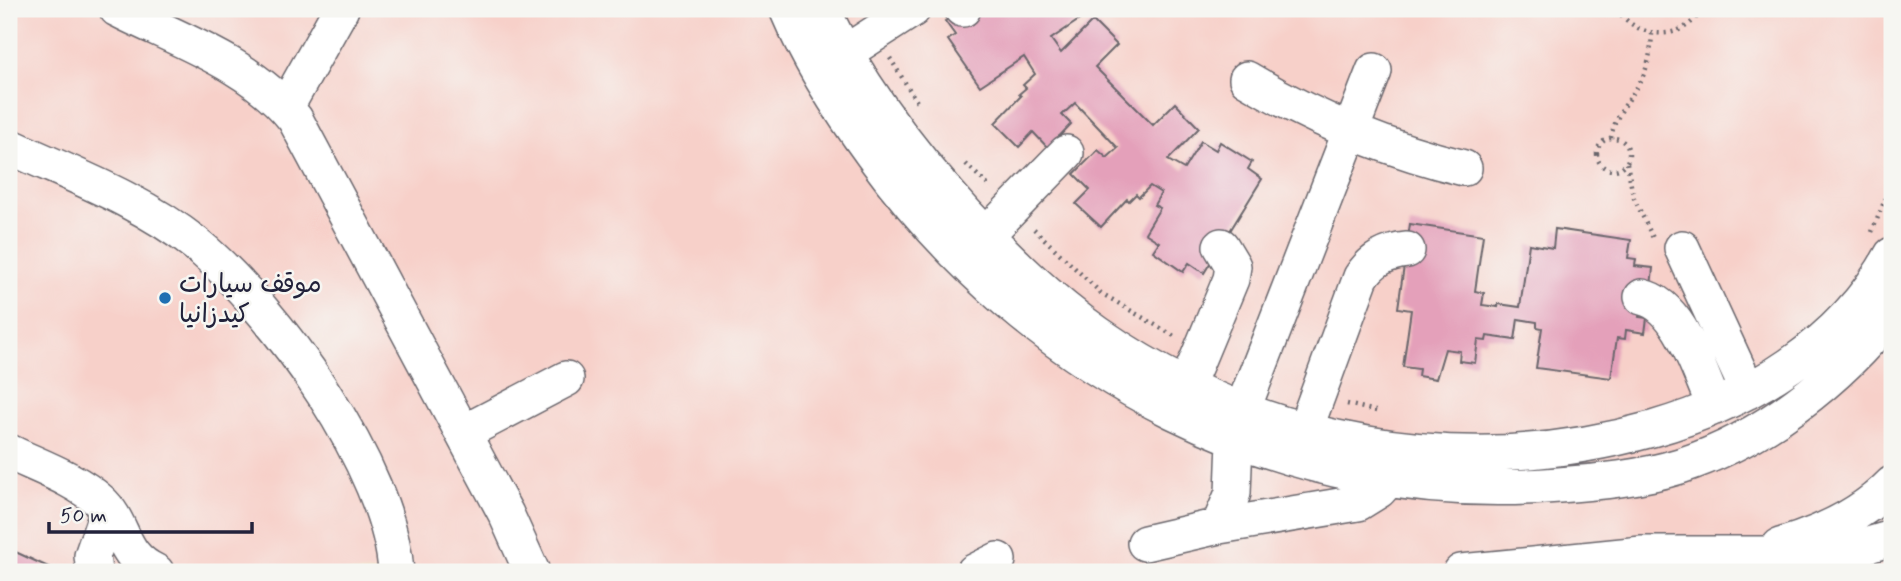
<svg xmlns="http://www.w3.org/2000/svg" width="1901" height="581" viewBox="0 0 1901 581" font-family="Mynerve,'Playpen Sans Arabic',sans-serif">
  <rect width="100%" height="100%" fill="#f6f6f2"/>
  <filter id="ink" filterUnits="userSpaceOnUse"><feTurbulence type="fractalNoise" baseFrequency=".0143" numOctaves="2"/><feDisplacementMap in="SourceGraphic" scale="14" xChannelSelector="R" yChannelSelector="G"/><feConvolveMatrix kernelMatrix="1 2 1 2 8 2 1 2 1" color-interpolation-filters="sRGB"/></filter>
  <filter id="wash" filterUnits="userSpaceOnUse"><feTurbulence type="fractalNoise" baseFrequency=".00686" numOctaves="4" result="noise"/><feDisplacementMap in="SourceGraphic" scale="28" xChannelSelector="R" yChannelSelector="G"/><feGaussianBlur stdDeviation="1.57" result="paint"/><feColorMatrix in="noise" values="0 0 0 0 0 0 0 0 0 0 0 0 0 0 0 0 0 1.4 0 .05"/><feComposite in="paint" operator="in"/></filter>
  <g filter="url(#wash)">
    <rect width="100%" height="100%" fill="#efe4c8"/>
    <path fill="#f7d0c9" d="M9,9H1892V572H9Z"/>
    <g id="blocks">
      <path fill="#e4a0ba" d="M964,9H1072L1079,20L1051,39L1061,53L1093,21L1117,45L1095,67L1153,125L1175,103L1199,128L1168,160L1184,169L1201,141L1216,150L1220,142L1252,162L1248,169L1262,179L1204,273L1189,263L1183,272L1153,251L1159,242L1145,233L1160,208L1154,205L1161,193L1150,186L1139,197L1136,194L1129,201L1127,199L1101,227L1076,204L1090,190L1074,174L1098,150L1107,158L1118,148L1075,103L1062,115L1071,124L1048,148L1033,132L1019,147L995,123L1021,96L1019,94L1026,88L1023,85L1035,74L1024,57L980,86L948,40L955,35L945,21Z
        M1410,224L1483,235L1475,291L1484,293L1482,305L1498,307V304L1520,307L1529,244L1553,248L1555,229L1631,240L1628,258L1636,259L1635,266L1653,268L1651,286L1644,284L1639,317L1647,318L1645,333L1626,330L1625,339L1617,338L1611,378L1536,368L1542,328L1537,327V322L1518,319L1515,340L1487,336L1486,341L1478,340L1475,363L1459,361L1460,351L1445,349L1436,379L1418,376L1419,369L1403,367L1411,310L1398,308Z
        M9,549L59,572H9Z"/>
    </g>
  </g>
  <g filter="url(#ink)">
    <use href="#blocks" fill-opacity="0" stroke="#6a666c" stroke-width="2"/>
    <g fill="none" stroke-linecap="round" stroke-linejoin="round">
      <defs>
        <path id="minor" d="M117,9C178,40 252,64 295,119L506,514L532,572
          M787,9C809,61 840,110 873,155C1033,375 1284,508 1559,485C1599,482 1641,478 1680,466C1762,440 1840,379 1892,312
          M822,9C858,85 909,152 966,214C1006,257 1049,300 1098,334C1259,446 1463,482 1652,429C1750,401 1842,345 1892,255
          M962,9H963
          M845,53L913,9
          M1247,79C1316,120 1386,149 1464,168
          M286,107L341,9
          M9,146C72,175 141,200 196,244C276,310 390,468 396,572
          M986,235L1066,153
          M1682,248L1748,391
          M1642,297C1681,305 1699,373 1715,407
          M1186,387L1231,279L1233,266L1221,246
          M1242,411L1374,71
          M1304,432L1361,277C1372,260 1386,252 1407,250
          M463,433L566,379
          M9,452C38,466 76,479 100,501C126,525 119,555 156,572
          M1219,526L1233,493L1235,441
          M1145,543L1219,526L1358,503L1379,490L1387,481
          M1780,546C1821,534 1862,515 1892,484
          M94,572L92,556L108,510
          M974,572L998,560
          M1461,572L1642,554H1838L1892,538"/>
      </defs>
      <use href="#minor" stroke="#6a666c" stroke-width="38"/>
      <path stroke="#6a666c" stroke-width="4.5" stroke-dasharray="2 5" stroke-linecap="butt" d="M1617,9C1637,40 1683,43 1702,9
        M890,58L919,105
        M1597 154a16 16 0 1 1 32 0a16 16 0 1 1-32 0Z
        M1611,138C1615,113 1631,100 1642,78C1649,64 1651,50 1652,34
        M1627,163L1633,196L1653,238
        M966,164L990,187
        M1034,229L1101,293L1174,336
        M1872,232L1892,182
        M1347,404L1380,412"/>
      <use href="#minor" stroke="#fff" stroke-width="35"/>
    </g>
  </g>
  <circle fill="#1f6fb2" stroke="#f6f6f2" stroke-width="2.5" cx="165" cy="298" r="7"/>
  <g text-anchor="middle" stroke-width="5" stroke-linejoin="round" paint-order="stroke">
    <g font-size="26" fill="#22223b" stroke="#f6f6f2" text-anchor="start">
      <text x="179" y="292">موقف سيارات<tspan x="179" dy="30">كيدزانيا</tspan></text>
    </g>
  </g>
  <rect width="1901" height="581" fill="none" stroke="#f6f6f2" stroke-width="35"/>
  <path d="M49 522v10h203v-10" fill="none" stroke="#22223b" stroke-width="3.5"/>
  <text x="60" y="522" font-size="21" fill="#22223b" stroke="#f6f6f2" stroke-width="5" paint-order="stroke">50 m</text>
</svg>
